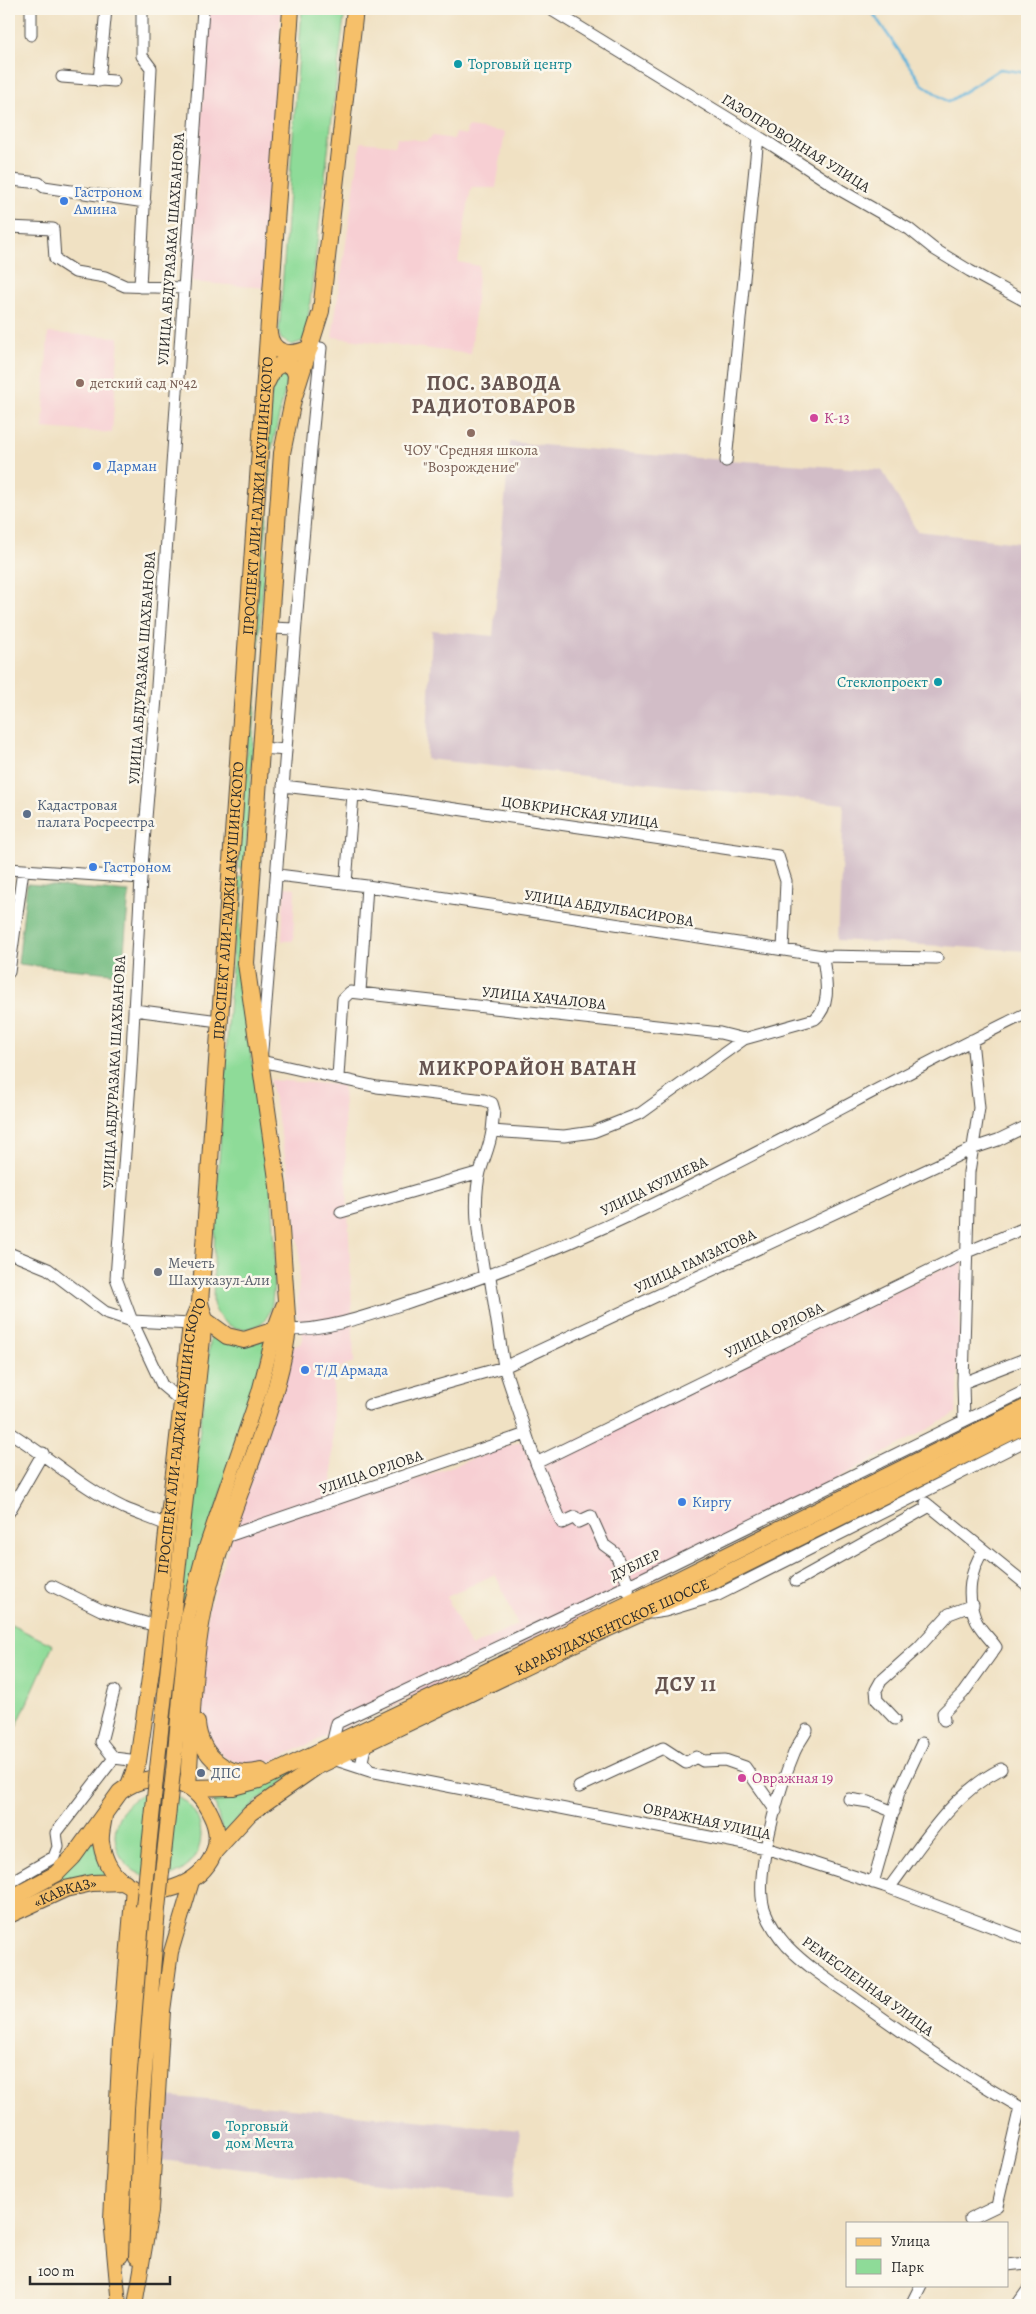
<svg xmlns="http://www.w3.org/2000/svg" width="1036" height="2314" viewBox="0 0 1036 2314" font-family="Alegreya,serif">
  <rect width="100%" height="100%" fill="#fbf7ec"/>
  <filter id="ink" filterUnits="userSpaceOnUse"><feTurbulence type="fractalNoise" baseFrequency=".02" numOctaves="2"/><feDisplacementMap in="SourceGraphic" scale="10" xChannelSelector="R" yChannelSelector="G"/><feConvolveMatrix kernelMatrix="1 2 1 2 8 2 1 2 1" color-interpolation-filters="sRGB"/></filter>
  <filter id="wash" filterUnits="userSpaceOnUse"><feTurbulence type="fractalNoise" baseFrequency=".0096" numOctaves="4" result="noise"/><feDisplacementMap in="SourceGraphic" scale="20" xChannelSelector="R" yChannelSelector="G"/><feGaussianBlur stdDeviation="1.12" result="paint"/><feColorMatrix in="noise" values="0 0 0 0 0 0 0 0 0 0 0 0 0 0 0 0 0 1.4 0 .05"/><feComposite in="paint" operator="in"/></filter>
  <g filter="url(#wash)">
    <rect width="100%" height="100%" fill="#f0e1c3"/>
    <path fill="#f7cfd3" fill-rule="evenodd" d="M208,9H281L268,288L191,282Z
      M467,127L505,132L496,188H471L458,262L479,266L471,354L332,337L361,142L394,145L397,137L426,141L433,136L454,139L455,133L466,135Z
      M48,333L119,337L112,433L43,428Z
      M284,887L295,888L293,941H282Z
      M270,1080L343,1085L354,1363L333,1370L332,1510L521,1441L530,1462L963,1259L956,1414L577,1621L272,1761L257,1765H243L224,1757L205,1734L200,1708L208,1611L291,1348L302,1343V1322L297,1316L300,1256L292,1191ZM495,1574L518,1625L471,1647L447,1597Z"/>
    <path fill="#d2bdc7" d="M510,442L651,455L882,470L917,531L1027,544V951L838,940L844,804L426,759L432,630L493,636Z
      M166,2096L520,2130L512,2199L160,2160Z"/>
    <path fill="#8edb98" stroke="#5c8362" d="M302,9H345L306,336L303,341L292,345L281,339L279,333Z
      M284,371L287,380L271,453L245,869L238,868L272,378Z
      M238,877H244C242,907 238,938 238,968C239,990 245,1014 248,1036C260,1117 283,1222 272,1303C267,1338 221,1337 213,1303L215,1220Z
      M211,1334L266,1340L253,1393L181,1622L166,1770H163L177,1625Z
      M9,1624L53,1645L9,1743Z
      M311,1765C274,1787 252,1802 223,1834L215,1804L206,1792Z
      M115 1835a43 43 0 1 1 86 0a43 43 0 1 1-86 0Z
      M94,1839L101,1867L109,1877L21,1899Z"/>
    <path fill="#72bb80" stroke="#4e7356" d="M27,884L129,892L122,974L18,964Z"/>
    <g fill="none" stroke-linecap="round" stroke-linejoin="round">
      <path stroke="#5fb3db" stroke-width="2.5" d="M870,9L922,84L948,102L1000,69L1027,73"/>
    </g>
  </g>
  <g filter="url(#ink)">
    <g fill="none" stroke-linecap="round" stroke-linejoin="round">
      <defs>
        <path id="minor" d="M550,9L772,145L842,191L909,229L934,249L970,271L1027,302
          M31,35V9
          M62,77L114,81
          M99,81L106,9
          M12,180L39,183L44,187L145,202
          M9,227L53,229L55,259L75,272L105,277L125,286L184,288
          M140,287L151,68L142,56V9
          M310,348H321C296,585 282,823 261,1061L377,1087L484,1100L492,1103L494,1110L492,1131L564,1136L593,1132L641,1113L744,1039L815,1019C833,1003 825,978 823,956
          M726,461L758,137
          M271,628L295,629
          M262,748L286,750
          M283,786L353,794L778,856L786,881L783,950
          M9,869L141,878
          M278,875L367,886L823,956L937,958
          M346,883L353,794
          M9,972L23,870
          M360,992L367,886
          M134,1010L219,1021
          M338,1077L343,999L350,992L720,1033L744,1039
          M492,1131C490,1146 484,1158 480,1172C472,1206 479,1239 484,1273L490,1277L504,1367L536,1463L562,1523L575,1517L578,1522L591,1516L604,1545L615,1553L629,1585L628,1592
          M341,1212L480,1172
          M9,1253L48,1269L105,1312L132,1321L191,1324
          M282,1330C331,1331 378,1312 424,1297C637,1230 827,1110 1027,1013
          M963,1383L1027,1358
          M181,1401L162,1385L132,1321L116,1278L131,1069L141,878L157,686L203,9
          M369,1405L504,1367L974,1148L998,1140L1027,1126
          M964,1421L963,1383L969,1172L979,1108L972,1040
          M9,1432C48,1456 82,1488 124,1508C138,1514 153,1519 167,1525
          M536,1463L967,1252L1027,1227
          M926,1503L1027,1585
          M9,1512L43,1453
          M225,1537L526,1434
          M796,1581L930,1506
          M52,1586L101,1610L156,1626
          M651,1613L665,1611L718,1595L1027,1440
          M114,1691L101,1742L114,1758
          M895,1719L877,1700L876,1690L881,1681L919,1647L949,1614L973,1605
          M944,1720L943,1713L963,1693L996,1647C990,1638 978,1628 975,1618C966,1595 970,1571 983,1551
          M807,1730C803,1738 797,1745 794,1753C780,1786 752,1879 765,1911C770,1924 778,1936 787,1946C807,1967 833,1983 856,1999C911,2039 968,2078 1027,2111
          M332,1744L337,1723L629,1585L1027,1390
          M333,1759L370,1771L362,1761L366,1743
          M370,1771L766,1848L884,1886L1027,1940
          M579,1787L663,1748L686,1763L696,1757L703,1761L725,1760L745,1767L776,1811
          M849,1799L869,1802L894,1812
          M9,1883L54,1857L58,1847L56,1833L114,1758L138,1761
          M873,1883L899,1792L922,1743
          M889,1888C921,1846 952,1793 1001,1769
          M970,2219L997,2206L1020,2107
          M1007,2265L1027,2263
          M911,2305L921,2285
          M1017,2305L1027,2291"/>
        <path id="major" d="M157,1769L205,1320
          M173,1772L188,1613L203,1556L259,1392L275,1330
          M121,2256L127,2109L143,1907
          M136,2257L142,2108L158,1909
          M119,2305L111,2219L120,2042L133,1887
          M135,2305L151,2211L163,2011L171,1952L193,1878"/>
        <g id="highway">
          <path d="M269,333C272,356 292,356 310,348"/>
          <path d="M267,382L274,368L284,363L293,367L296,375L295,387"/>
          <path d="M200,1303L205,1320L227,1336L244,1340L275,1330L284,1306"/>
          <path d="M197,1723C200,1756 228,1780 261,1771"/>
          <path id="s1" d="M129,1785L138,1761L152,1664L191,1324L200,1303C229,871 264,440 291,9"/>
          <path d="M188,1787C192,1723 192,1657 207,1595C229,1505 275,1422 288,1330L278,1186L246,963L282,453L293,400L321,311L355,9"/>
          <path d="M191,1788L233,1787L259,1780L645,1596L1027,1407"/>
          <path id="s2" d="M214,1852L250,1813L316,1767L556,1652L712,1581L1027,1424"/>
          <path d="M9,1899L56,1874L73,1857L120,1792C138,1778 160,1775 181,1784C196,1790 204,1800 211,1815C245,1882 115,1933 101,1842C100,1834 103,1824 104,1816"/>
          <path id="s3" d="M9,1915L65,1889L92,1883L125,1882"/>
        </g>
      </defs>
      <use href="#minor" stroke="#494642" stroke-width="13"/>
      <use href="#major" stroke="#494642" stroke-width="16"/>
      <use href="#highway" stroke="#494642" stroke-width="18"/>
      <use href="#minor" stroke="#fff" stroke-width="11"/>
      <use href="#major" stroke="#f6c06b" stroke-width="14"/>
      <use href="#highway" stroke="#f6c06b" stroke-width="16"/>
      <defs>
        <path id="major-bridge" d="M143,1907L157,1769
          M158,1909L173,1772"/>
      </defs>
      <use href="#major-bridge" stroke="#494642" stroke-width="16" stroke-linecap="butt"/>
      <use href="#major-bridge" stroke="#f6c06b" stroke-width="14"/>
    </g>
  </g>
  <g fill="#0f9aa8" stroke="#fbf7ec" stroke-width="2">
    <circle cx="458" cy="64" r="5"/>
    <circle cx="938" cy="682" r="5"/>
    <circle cx="216" cy="2135" r="5"/>
  </g>
  <g fill="#3f7fe0" stroke="#fbf7ec" stroke-width="2">
    <circle cx="64" cy="201" r="5"/>
    <circle cx="97" cy="466" r="5"/>
    <circle cx="93" cy="867" r="5"/>
    <circle cx="305" cy="1370" r="5"/>
    <circle cx="682" cy="1502" r="5"/>
  </g>
  <g fill="#8d6e63" stroke="#fbf7ec" stroke-width="2">
    <circle cx="80" cy="383" r="5"/>
    <circle cx="471" cy="433" r="5"/>
  </g>
  <g fill="#d1479c" stroke="#fbf7ec" stroke-width="2">
    <circle cx="814" cy="418" r="5"/>
    <circle cx="742" cy="1778" r="5"/>
  </g>
  <g fill="#5c6f8a" stroke="#fbf7ec" stroke-width="2">
    <circle cx="27" cy="814" r="5"/>
    <circle cx="201" cy="1773" r="5"/>
  </g>
  <circle fill="#6b7280" stroke="#fbf7ec" stroke-width="2" cx="158" cy="1272" r="5"/>
  <g text-anchor="middle" stroke-width="5" stroke-linejoin="round" paint-order="stroke">
    <g font-size="15" fill="#0d838f" stroke="#fbf7ec" text-anchor="start">
      <text x="468" y="69">Торговый центр</text>
      <text x="928" y="687" text-anchor="end">Стеклопроект</text>
      <text x="226" y="2131">Торговый<tspan x="226" dy="17">дом Мечта</tspan></text>
    </g>
    <g font-size="15" fill="#2b2b2b" stroke="#fbf7ec">
      <text transform="translate(796 143) rotate(32)" y="5">ГАЗОПРОВОДНАЯ УЛИЦА</text>
      <text transform="translate(171 249) rotate(-86)" y="5">УЛИЦА АБДУРАЗАКА ШАХБАНОВА</text>
      <text dy="5" stroke="none"><textPath href="#s1" startOffset="1298">ПРОСПЕКТ АЛИ-ГАДЖИ АКУШИНСКОГО</textPath></text>
      <text transform="translate(142 668) rotate(-86)" y="5">УЛИЦА АБДУРАЗАКА ШАХБАНОВА</text>
      <text transform="translate(580 812) rotate(8)" y="5">ЦОВКРИНСКАЯ УЛИЦА</text>
      <text dy="5" stroke="none"><textPath href="#s1" startOffset="892">ПРОСПЕКТ АЛИ-ГАДЖИ АКУШИНСКОГО</textPath></text>
      <text transform="translate(609 908) rotate(9)" y="5">УЛИЦА АБДУЛБАСИРОВА</text>
      <text transform="translate(544 998) rotate(6)" y="5">УЛИЦА ХАЧАЛОВА</text>
      <text transform="translate(114 1072) rotate(-87)" y="5">УЛИЦА АБДУРАЗАКА ШАХБАНОВА</text>
      <text transform="translate(654 1186) rotate(-26)" y="5">УЛИЦА КУЛИЕВА</text>
      <text transform="translate(695 1261) rotate(-25)" y="5">УЛИЦА ГАМЗАТОВА</text>
      <text transform="translate(774 1330) rotate(-26)" y="5">УЛИЦА ОРЛОВА</text>
      <text dy="5" stroke="none"><textPath href="#s1" startOffset="354">ПРОСПЕКТ АЛИ-ГАДЖИ АКУШИНСКОГО</textPath></text>
      <text transform="translate(371 1472) rotate(-19)" y="5">УЛИЦА ОРЛОВА</text>
      <text transform="translate(635 1565) rotate(-26)" y="5">ДУБЛЕР</text>
      <text dy="5" stroke="none"><textPath href="#s2" startOffset="461">КАРАБУДАХКЕНТСКОЕ ШОССЕ</textPath></text>
      <text transform="translate(707 1821) rotate(12)" y="5">ОВРАЖНАЯ УЛИЦА</text>
      <text dy="5" stroke="none"><textPath href="#s3" startOffset="61">«КАВКАЗ»</textPath></text>
      <text transform="translate(868 1986) rotate(36)" y="5">РЕМЕСЛЕННАЯ УЛИЦА</text>
    </g>
    <g font-size="15" fill="#366cbe" stroke="#fbf7ec" text-anchor="start">
      <text x="74" y="197">Гастроном<tspan x="74" dy="17">Амина</tspan></text>
      <text x="107" y="471">Дарман</text>
      <text x="103" y="872">Гастроном</text>
      <text x="315" y="1375">Т/Д Армада</text>
      <text x="692" y="1507">Киргу</text>
    </g>
    <g font-size="15" fill="#785e54" stroke="#fbf7ec" text-anchor="start">
      <text x="90" y="388">детский сад №42</text>
      <text x="471" y="455" text-anchor="middle">ЧОУ "Средняя школа<tspan x="471" dy="17">"Возрождение"</tspan></text>
    </g>
    <g font-size="15" fill="#b23c85" stroke="#fbf7ec" text-anchor="start">
      <text x="824" y="423">К-13</text>
      <text x="752" y="1783">Овражная 19</text>
    </g>
    <g font-size="15" fill="#4e5e75" stroke="#fbf7ec" text-anchor="start">
      <text x="37" y="810">Кадастровая<tspan x="37" dy="17">палата Росреестра</tspan></text>
      <text x="211" y="1778">ДПС</text>
    </g>
    <g font-size="15" fill="#5b616d" stroke="#fbf7ec" text-anchor="start">
      <text x="168" y="1268">Мечеть<tspan x="168" dy="17">Шахуказул-Али</tspan></text>
    </g>
    <g font-size="20" font-weight="bold" letter-spacing="1" fill="#665450" stroke="#fbf7ec">
      <text x="494" y="390">ПОС. ЗАВОДА<tspan x="494" dy="23">РАДИОТОВАРОВ</tspan></text>
      <text x="528" y="1075">МИКРОРАЙОН ВАТАН</text>
      <text x="686" y="1691">ДСУ 11</text>
    </g>
  </g>
  <rect width="1036" height="2314" fill="none" stroke="#fbf7ec" stroke-width="30"/>
  <rect x="846" y="2222" width="162" height="65" fill="#fbf7ec" stroke="#a8a59f"/>
  <rect x="856" y="2238" width="25" height="8" fill="#f6c06b" stroke="#a8a59f"/>
  <text x="891" y="2246" font-size="15" fill="#2b2b2b">Улица</text>
  <rect x="856" y="2259" width="25" height="15" fill="#8edb98" stroke="#a8a59f"/>
  <text x="891" y="2272" font-size="15" fill="#2b2b2b">Парк</text>
  <path d="M30 2276v8h140v-8" fill="none" stroke="#2b2b2b" stroke-width="2.5"/>
  <text x="38" y="2276" font-size="15" fill="#2b2b2b" stroke="#fbf7ec" stroke-width="4" paint-order="stroke">100 m</text>
</svg>
